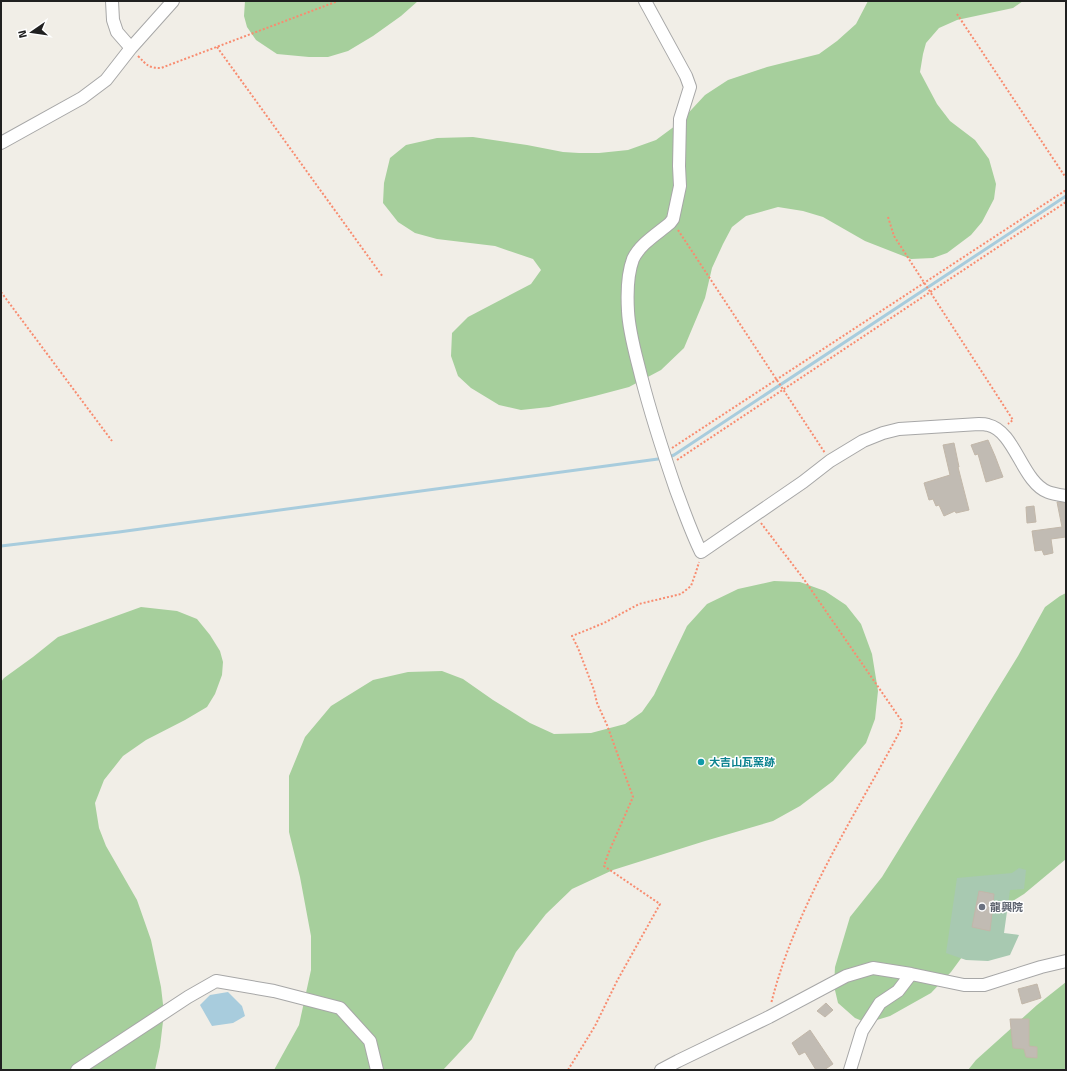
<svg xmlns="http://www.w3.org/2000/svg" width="1067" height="1071" viewBox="0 0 1067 1071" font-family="'Titillium Web','Noto Sans JP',sans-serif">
  <rect width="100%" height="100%" fill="#f1eee7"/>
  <path fill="#a6cf9c" d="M245,1H418L401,16L373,36L348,51L328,57H309L277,54L256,40L247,27L244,16Z
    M868,1H1023L1013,8L957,20L939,28L926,43L923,54L920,72L937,104L950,121L975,140L989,159L996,184L994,199L982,222L971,235L947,253L933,258L911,259L865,241L823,217L803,211L778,207L746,216L732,227L723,244L712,268L705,298L684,348L661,370L629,387L595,396L549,407L521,410L499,405L471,388L458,376L451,356L452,333L468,317L531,284L541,270L533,259L495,246L437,239L415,233L398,222L383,203L384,183L390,158L406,145L437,138L473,137L527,145L563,152L579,153H599L628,150L656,140L679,123L705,95L728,80L767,67L819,54L837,41L856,24Z
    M774,581L800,582L825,591L846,605L861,624L872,654L878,691L875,719L866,743L833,781L800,806L773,821L705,841L613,870L572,889L546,914L516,952L472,1039L443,1070H274L299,1025L311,970V936L300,877L289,832V776L305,737L331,706L373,680L408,672L442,671L463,679L493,700L530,723L554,734L591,733L625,724L642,712L654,695L687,626L707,604L738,589Z
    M1066,593V859L1024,894L995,912L951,972L931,993L890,1016L867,1023L855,1018L838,1003L834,986L835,967L850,917L882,877L1018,656L1045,607L1060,596Z
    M141,607L177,611L197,619L210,635L220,651L223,662L222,675L215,694L207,707L185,720L146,740L123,756L104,780L95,803L99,828L106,846L137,900L151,940L161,987L164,1013L160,1047L155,1070H1V682L4,678L33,657L58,637Z
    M1066,982V1070H968L976,1060L1037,1005Z"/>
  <path fill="#a8c9b1" d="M1019,868L1026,870L1024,889L1010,890L1004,933L1019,935L1010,955L988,961L966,960L946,953L957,878L1012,873Z"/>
  <path fill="#a8ccdd" d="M228,992L242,1006L245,1016L233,1023L212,1026L200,1005L210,995Z"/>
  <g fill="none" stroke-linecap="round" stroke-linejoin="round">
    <path stroke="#a8ccdd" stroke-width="3" d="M669,457L674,455L1066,196
      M1,546L119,532L228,517L658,459"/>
  </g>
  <path fill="#c1bbb3" stroke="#c2b7a9" d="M988,440L995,456L1003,477L986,482L978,454L975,455L971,445Z
    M954,443L959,467H958L969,510L956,513L955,511L944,516L939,505L936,506L933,499L929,500L924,483L950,475L943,445Z
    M1057,502L1066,503V537L1051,539L1053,553L1044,555L1042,550L1035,551L1032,531L1062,527Z
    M1034,506L1036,522L1027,523L1026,507Z
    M979,891L994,894L990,931L972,927Z
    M1037,984L1041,998L1022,1004L1018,989Z
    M826,1003L833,1010L825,1017L817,1011Z
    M1010,1019H1029V1046L1037,1047V1058L1026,1057L1024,1049L1013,1048Z
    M810,1030L833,1064L824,1070H816L805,1052L799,1055L792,1043Z"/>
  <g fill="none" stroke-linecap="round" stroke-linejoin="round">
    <defs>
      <path id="minor" d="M112,1L113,20L117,32L131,48
        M645,1L686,76L690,87L680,119L679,166L680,186L673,219L670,223C657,234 640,244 633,259C627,275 627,294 628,311C629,333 636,355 641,376C651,415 663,452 676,490C684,511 691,532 701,552L803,482L830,461L863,441L883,433L899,429L979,424C982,424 985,424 988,425C1015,431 1022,482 1048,492C1053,494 1060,495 1066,496
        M1,143L82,98L106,80L131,48L173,1
        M77,1070L188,997L216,981L274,991L340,1008L370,1041L377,1070
        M661,1070L678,1061L769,1017L846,976L873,968L911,974L964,985H984L1041,967L1066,961
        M850,1070L862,1031L880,1003L898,991L911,974"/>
    </defs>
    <use href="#minor" stroke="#a7a7a7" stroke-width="14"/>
    <path stroke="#f88c70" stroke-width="2" stroke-dasharray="2 2" stroke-linecap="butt" d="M957,14L1066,178
      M217,47L383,277
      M138,56C147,65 148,68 161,68L338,1
      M888,217L894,236L1013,420L1008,424
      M678,230L825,453
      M1,292L112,441
      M672,448L1066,190
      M677,460L1066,202
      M761,523L803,578L901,720L902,725L900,731C853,819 795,907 771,1004
      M568,1070L595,1026L617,981L660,904L604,866L608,854L633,797L607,725L597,703L594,690L578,648L572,636L604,623L639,604L681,594L691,586L696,572L699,562"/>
    <use href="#minor" stroke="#fff" stroke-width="12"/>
  </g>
  <circle fill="#0f9aa8" stroke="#fff" stroke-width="1.5" cx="701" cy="762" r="4"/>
  <circle fill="#6b7280" stroke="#fff" stroke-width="1.5" cx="982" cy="907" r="4"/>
  <g text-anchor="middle" stroke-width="3" stroke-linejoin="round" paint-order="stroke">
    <g font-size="11" font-weight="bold" fill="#0d838f" stroke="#fff" text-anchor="start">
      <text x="709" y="766">大吉山瓦窯跡</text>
    </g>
    <g font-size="11" font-weight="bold" fill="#5b616d" stroke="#fff" text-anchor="start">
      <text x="990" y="911">龍興院</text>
    </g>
  </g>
  <rect width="1067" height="1071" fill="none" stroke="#202020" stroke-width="4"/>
  <g transform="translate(32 32) rotate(257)" stroke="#ffffff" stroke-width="3" paint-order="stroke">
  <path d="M0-3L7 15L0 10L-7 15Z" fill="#202020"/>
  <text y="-6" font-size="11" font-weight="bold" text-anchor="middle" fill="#202020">N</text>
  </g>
</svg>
